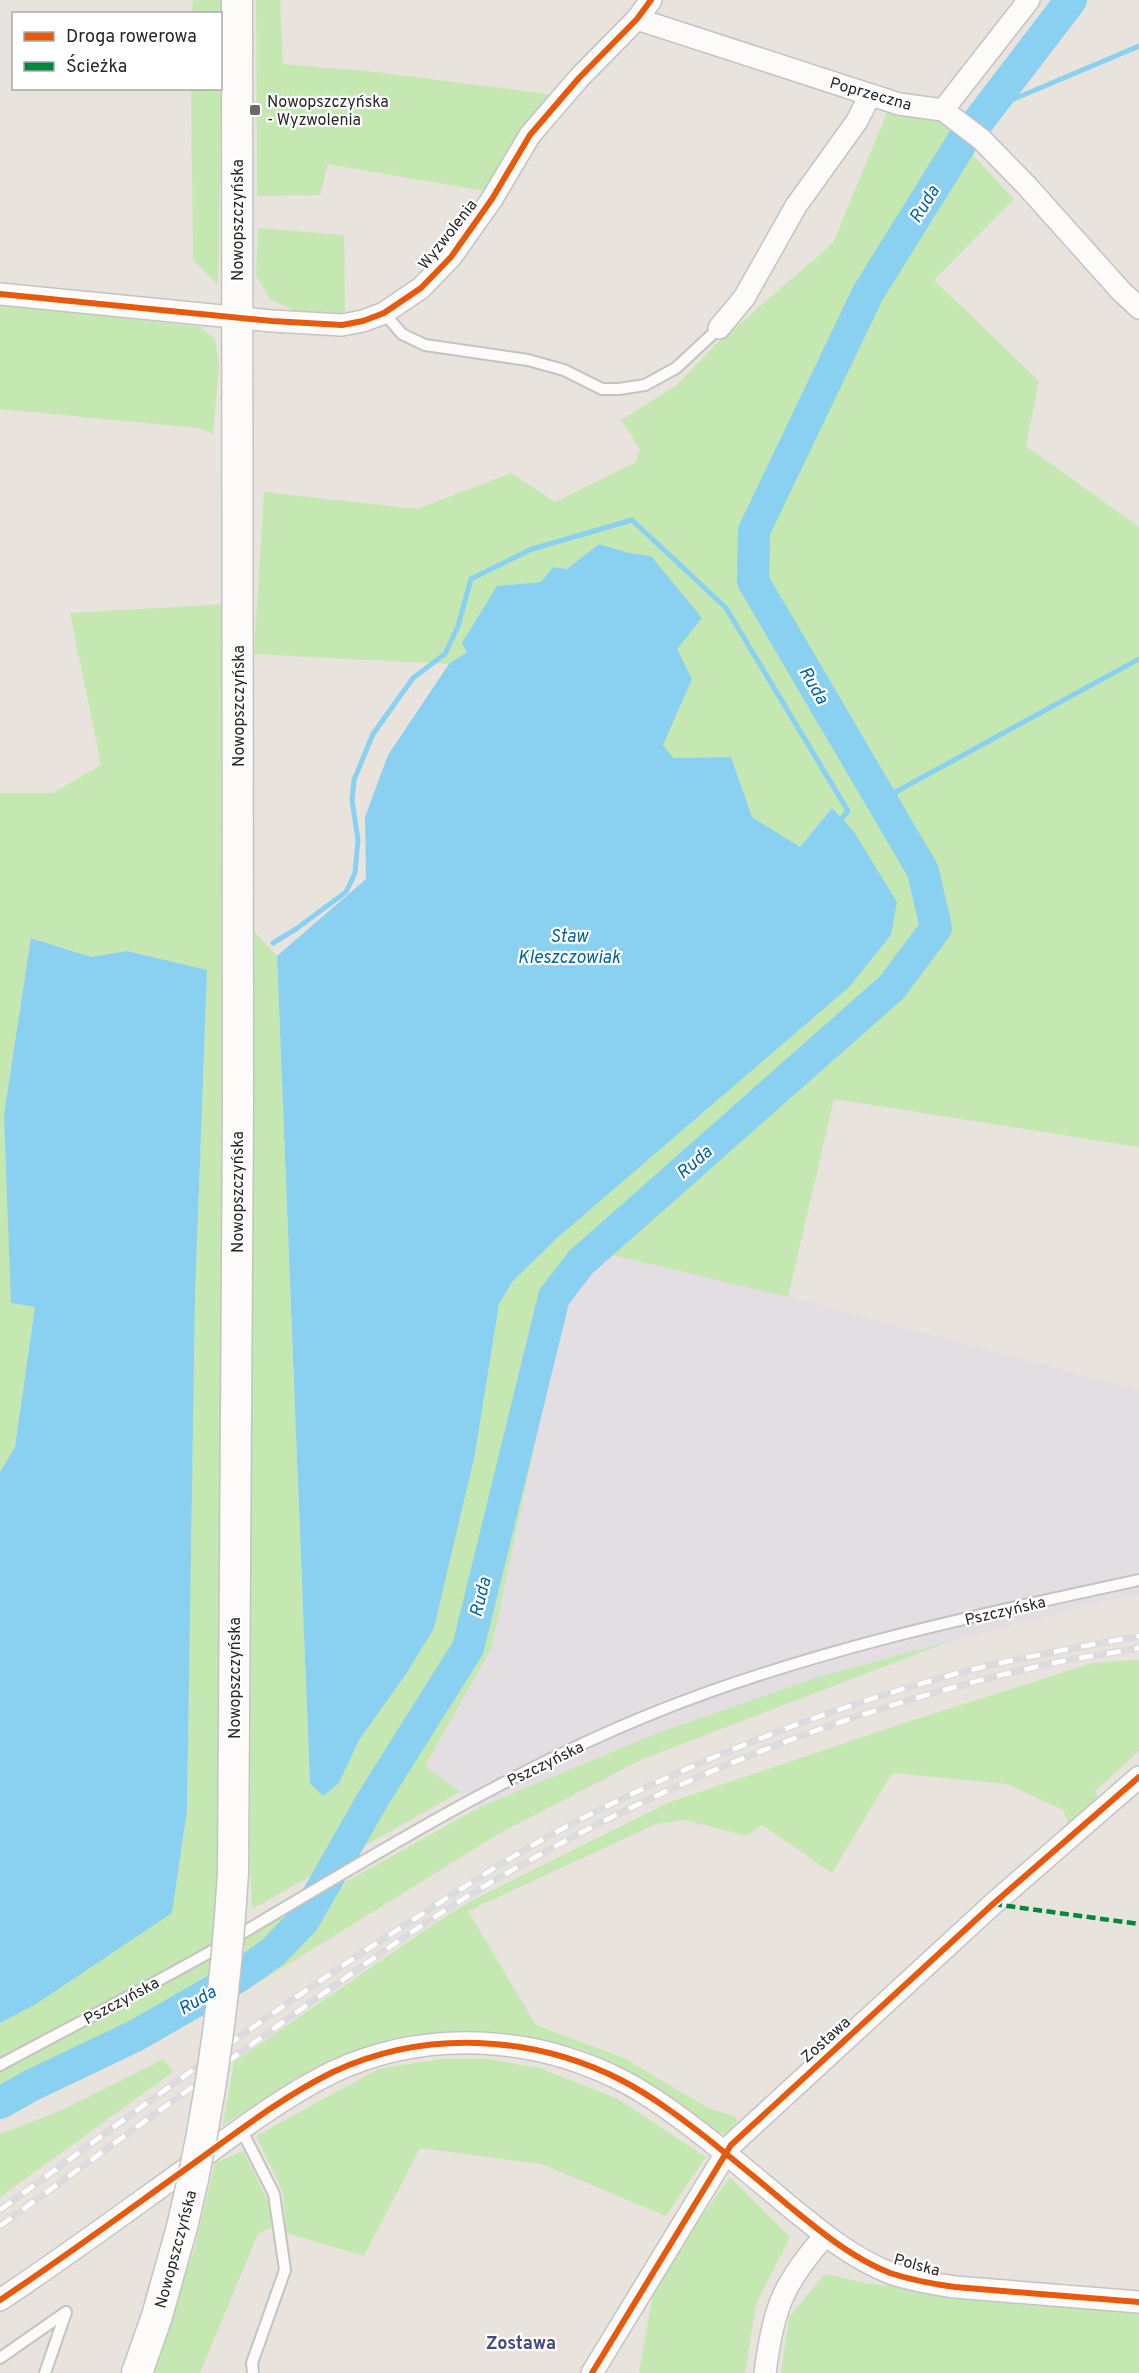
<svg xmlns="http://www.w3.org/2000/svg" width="1139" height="2373" viewBox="0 0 1139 2373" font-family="Overpass,sans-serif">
  <rect width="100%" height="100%" fill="#e8e4dd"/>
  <path fill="#e2dee1" d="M605,1253L788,1297L1139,1390V1595L1104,1601L818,1677L655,1734L480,1807L425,1767L491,1649L566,1298Z"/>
  <path fill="#c5e7b2" d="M193,0H223L218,285L193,260L191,89L220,88V14L192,13Z
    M256,0H280L283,64L376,72L555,95L521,135L483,191L328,164L320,195L257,196Z
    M888,110L939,119L1014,199L934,280L1039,381L1026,446L1139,527V1147L834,1099L788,1297L604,1253L566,1298L491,1649L425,1766L460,1792L252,1909L250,1867L252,929L277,956L310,1783H339L359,1740L406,1674L434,1627L475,1454L499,1304L512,1282L557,1238L854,832L831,809L800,847L752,817L731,757L672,758L663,745L692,679L677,649L651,556L629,553L599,544L567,569L553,567L541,582L497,586L467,652L449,664L254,654L264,492L417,509L511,473L555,502L636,462L640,449L621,420L677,385L713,347L833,243Z
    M258,228L344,235L345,313L295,311L270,299L256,275Z
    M0,304L200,327L215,339L219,366L213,434L198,428L0,409Z
    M228,604L227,1236L218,1884L207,2011C141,2051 71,2086 0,2117V2023L36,2004L172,1913L187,1811L195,1297L207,970L127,951L91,957L32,938L12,1303L35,1307L15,1447L0,1472V793H53L101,765L70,613Z
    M951,1641L643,1759L500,1833L242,1993L245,1938L480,1807L655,1734L818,1677Z
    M1139,1660V1751L1095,1791L1100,1801L1068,1823L1063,1810L1007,1784L892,1773L832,1873L762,1825L746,1836L686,1820L656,1824L468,1911L536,2025L624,2058L708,2108L734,2116L738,2121L727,2134L711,2132L642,2078L585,2050L534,2038L459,2031L408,2037L364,2048L318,2067L223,2125L234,2062L434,1924L469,1902L670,1802L907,1722L1093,1663Z
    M164,2059L173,2072L0,2197V2134L60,2111Z
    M441,2059H488L539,2068L616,2098L706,2157L666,2216L541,2164L420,2148L364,2256L286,2233L283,2192L256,2136L378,2069Z
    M243,2151L271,2207V2228L258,2234L200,2373H153L194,2250L215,2163Z
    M730,2177L790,2237L756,2304L745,2373H639L655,2281Z
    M825,2274L869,2284L1139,2309V2373H781L789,2317Z"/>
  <path fill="#89d0f1" d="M599,544L629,553L651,556L702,618L677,649L692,679L663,745L673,758L731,757L752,817L800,847L832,808L854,832L897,902L891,935L849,987L557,1238L512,1282L499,1304L475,1454L434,1628L406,1674L359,1740L339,1783L323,1796L310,1783L277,956L366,879L365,817L388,755L449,664L467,652L462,643L497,586L541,582L553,567L567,569Z
    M31,938L91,957L127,951L207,970L195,1297L187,1811L172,1913L36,2004L0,2023V1472L15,1447L35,1307L11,1303L4,1115Z"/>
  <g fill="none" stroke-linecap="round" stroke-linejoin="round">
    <path stroke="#89d0f1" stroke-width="5" d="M988,110L1139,46
      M881,800L1139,659
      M273,943L296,929L346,892L355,873L358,840L352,800L354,780L373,734L413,678L445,654L458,626L471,579L532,549L632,520L726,608L848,811L841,819"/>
    <path stroke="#89d0f1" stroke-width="32" d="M977,123L1071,0
      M0,2103L32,2085L137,2035L239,1976L273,1952L304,1920L373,1799L468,1648L554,1297L581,1262L892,987L936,928L923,871L753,581L754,531L868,293L965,137"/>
    <defs>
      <path id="service" d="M384,313L402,334L425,345L528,360L564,370L602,389H619L645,385L676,368L719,328
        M0,2065C70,2027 141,1991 210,1952C355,1867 499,1775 656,1712C811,1650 976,1615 1139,1580
        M241,2129L274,2194L285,2270L252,2363L253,2373
        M0,2358L66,2312L45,2373"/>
      <path id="minor" d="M637,19L899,104L943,110L981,139L1027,186L1120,290L1139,308
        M943,110L1029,0
        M0,294L272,321L342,325L363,321L384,313L421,288L451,257L492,199L530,135L579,78L637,19L651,0
        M719,328L744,298L796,206L857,121L870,95
        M0,2300C65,2257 127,2211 190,2166C236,2133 282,2097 333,2072C425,2029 532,2035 621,2080C652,2096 681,2118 708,2139C735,2161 762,2183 789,2206C821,2232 852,2258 890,2273C911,2280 933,2284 955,2287L1139,2302
        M592,2373L731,2145L993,1904L1139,1777
        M765,2373C773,2310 782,2284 825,2236"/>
      <path id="secondary" d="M233,1872L238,1108L237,0
        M137,2373L157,2316L182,2227"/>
    </defs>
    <use href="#service" stroke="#c4c3c3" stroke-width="14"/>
    <use href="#minor" stroke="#c4c3c3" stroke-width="24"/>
    <use href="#secondary" stroke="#c4c3c3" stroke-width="33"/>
    <use href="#service" stroke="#fcfbfa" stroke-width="10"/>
    <use href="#minor" stroke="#fcfbfa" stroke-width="21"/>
    <use href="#secondary" stroke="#fcfbfa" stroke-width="30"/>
    <defs>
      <path id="rail" d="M0,2210C138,2110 275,2007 419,1916C470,1883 521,1850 575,1822C688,1764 808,1716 930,1681C998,1661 1069,1649 1139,1636
        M0,2226C97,2156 193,2086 290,2017C350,1975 410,1931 473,1893C651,1786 846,1708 1049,1664C1079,1657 1109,1654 1139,1648"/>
    </defs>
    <use href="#rail" stroke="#dcdcde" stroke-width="7"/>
    <use href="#rail" stroke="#fff" stroke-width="4.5" stroke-dasharray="14" stroke-linecap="butt"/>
    <defs>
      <path id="secondary-bridge" d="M182,2227C211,2109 226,1993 233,1872"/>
    </defs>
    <use href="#secondary-bridge" stroke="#c4c3c3" stroke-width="33" stroke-linecap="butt"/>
    <use href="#secondary-bridge" stroke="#fcfbfa" stroke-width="30"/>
    <path stroke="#00873e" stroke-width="4.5" stroke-dasharray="9 4.5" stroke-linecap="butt" d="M993,1904L1139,1924"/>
    <defs>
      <path id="cycleway" d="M0,294L272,321L342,325L363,321L384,313L421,288L451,257L492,199L530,135L579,78L637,19L651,0
        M0,2300C65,2257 127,2211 190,2166C236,2133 282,2097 333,2072C425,2029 532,2035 621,2080C652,2096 681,2118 708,2139C735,2161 762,2183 789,2206C821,2232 852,2258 890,2273C911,2280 933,2284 955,2287L1139,2302
        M592,2373L731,2145L993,1904L1139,1777"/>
    </defs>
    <use href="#cycleway" stroke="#fff" stroke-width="10"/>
    <use href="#cycleway" stroke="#e8590c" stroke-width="6"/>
  </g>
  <rect fill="#6b6a67" stroke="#fff" stroke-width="2" x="249" y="104" width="12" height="12" rx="3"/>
  <g text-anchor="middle" stroke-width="4.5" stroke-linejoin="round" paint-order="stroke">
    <g font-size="16" fill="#282828" stroke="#fff">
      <text transform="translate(871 93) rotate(16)" y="6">Poprzeczna</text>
      <text transform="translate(237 220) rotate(-90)" y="6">Nowopszczyńska</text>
      <text transform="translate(447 234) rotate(-52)" y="6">Wyzwolenia</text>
      <text transform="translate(238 706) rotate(-90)" y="6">Nowopszczyńska</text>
      <text transform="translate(237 1192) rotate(-90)" y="6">Nowopszczyńska</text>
      <text transform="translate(1005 1610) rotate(-13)" y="6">Pszczyńska</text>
      <text transform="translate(234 1678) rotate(-90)" y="6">Nowopszczyńska</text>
      <text transform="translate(545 1763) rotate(-26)" y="6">Pszczyńska</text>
      <text transform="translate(121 2000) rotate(-28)" y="6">Pszczyńska</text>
      <text transform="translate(825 2039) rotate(-42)" y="6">Zostawa</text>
      <text transform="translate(175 2249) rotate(-75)" y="6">Nowopszczyńska</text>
      <text transform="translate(917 2264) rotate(15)" y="6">Polska</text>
    </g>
    <g font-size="16" fill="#282828" stroke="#fff" text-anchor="start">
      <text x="267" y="107">Nowopszczyńska<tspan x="267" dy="18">- Wyzwolenia</tspan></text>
    </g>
    <g font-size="18" font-style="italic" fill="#0063a5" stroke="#fff">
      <text transform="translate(924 204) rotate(-58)" y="6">Ruda</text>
      <text transform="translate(814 685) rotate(60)" y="6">Ruda</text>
      <text x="569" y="942">Staw<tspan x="569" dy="21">Kleszczowiak</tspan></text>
      <text transform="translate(694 1162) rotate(-41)" y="6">Ruda</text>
      <text transform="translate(480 1597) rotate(-76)" y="6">Ruda</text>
      <text transform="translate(197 2000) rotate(-30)" y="6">Ruda</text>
    </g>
    <g font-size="18" font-weight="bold" fill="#454c7d" stroke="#fff">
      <text x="521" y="2349">Zostawa</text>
    </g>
  </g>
  <rect x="12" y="12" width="210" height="78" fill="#ffffff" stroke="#a9a9a9" stroke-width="1.5"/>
  <rect x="24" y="32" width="30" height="9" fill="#e8590c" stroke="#a9a9a9" stroke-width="1.5"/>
  <text x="66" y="42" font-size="18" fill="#282828">Droga rowerowa</text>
  <rect x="24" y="62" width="30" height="9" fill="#00873e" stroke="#a9a9a9" stroke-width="1.5"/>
  <text x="66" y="72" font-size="18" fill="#282828">Ścieżka</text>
</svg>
